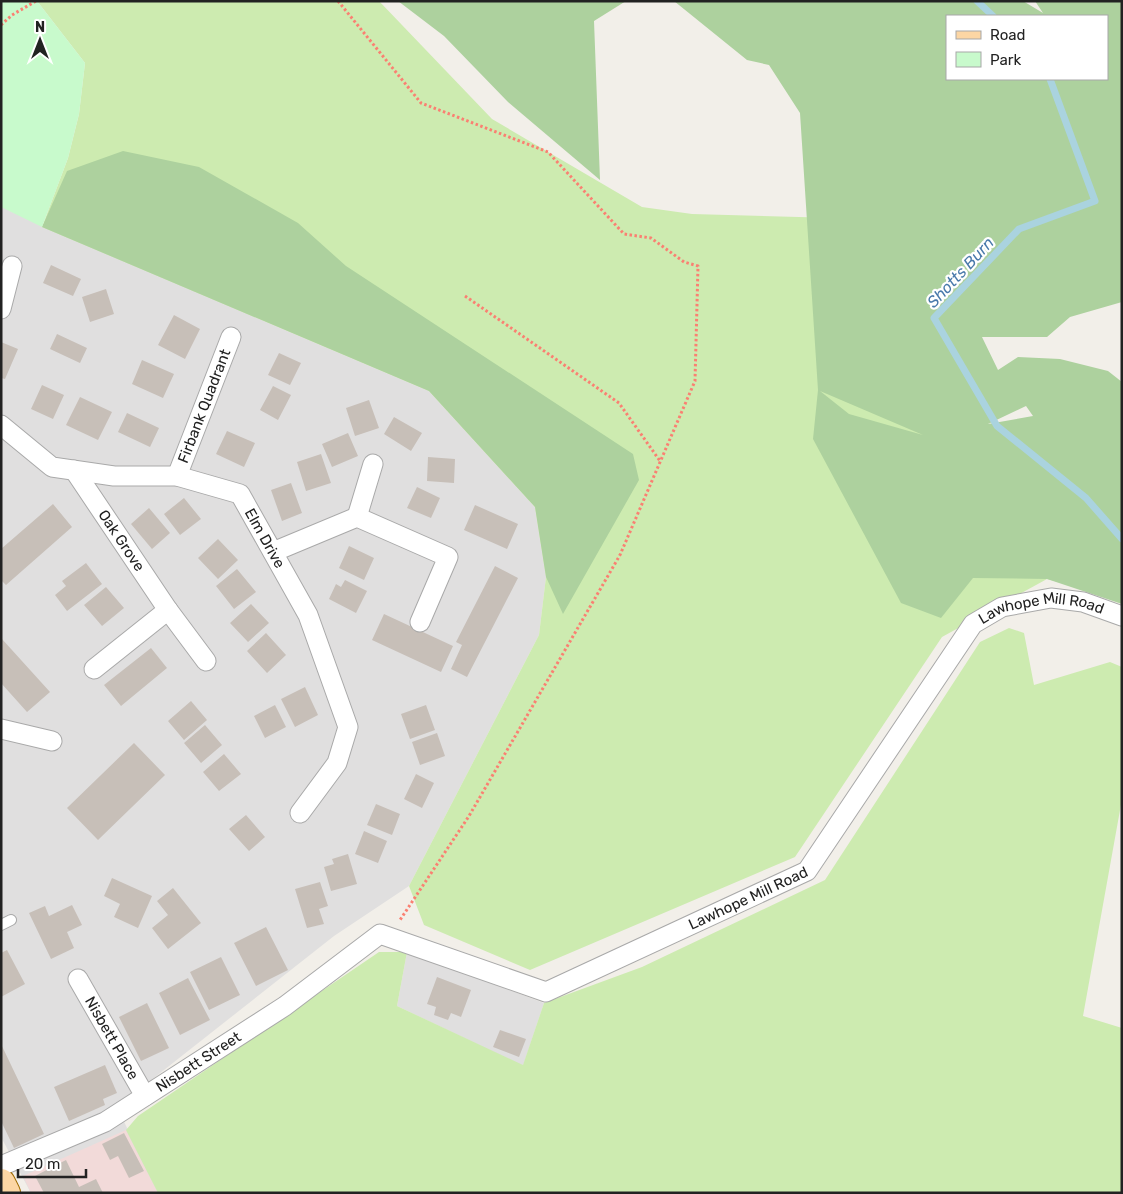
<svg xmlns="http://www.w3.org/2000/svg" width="1123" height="1194" viewBox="0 0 1123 1194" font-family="Rubik,sans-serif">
  <rect width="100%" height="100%" fill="#f2efe9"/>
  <path fill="#e0dfdf" d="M1,1H37L43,227L429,391L535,507L546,577L539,635L409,886L334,936L117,1107L158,1193H31L1,1137Z
    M407,952L544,1003L523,1066L397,1006Z"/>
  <path fill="#f2dad9" d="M126,1130L158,1193H31L23,1176Z"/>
  <path fill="#cdebb0" d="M37,1H379L492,119L642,207L692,214L836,218L955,407L1122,598L1047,579L942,637L795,857L530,970L424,925L409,886L539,635L546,577L535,507L429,391L42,227L68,158L79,114L85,63Z
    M1009,628L1024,633L1034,685L1110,662L1122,667V799L1083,1016L1122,1028V1193H158L126,1130L138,1116L379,952H407L397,1006L523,1065L544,1003L642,967L825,880L980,642Z"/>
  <path fill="#add19e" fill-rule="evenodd" d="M398,1H626L594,21L600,180L508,102L444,36Z
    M674,1H1023L1043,13L1035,1H1122V302L1070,317L1047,337H982L998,370L1018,357L1060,359L1108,371L1122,382V604L1047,579L973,578L941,618L901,603L813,439L818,390L800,113L769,65L747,60ZM947,16H1107V79H947ZM820,391L923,435L849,414ZM1026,406L1033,416L988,424Z
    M123,151L199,167L298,223L346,266L633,454L639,480L563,614L546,577L535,507L429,391L42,227L67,171Z"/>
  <path fill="#c8facc" d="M1,1H37L85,63L79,114L68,158L42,227L1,207Z"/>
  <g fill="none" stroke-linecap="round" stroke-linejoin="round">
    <path stroke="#aad3df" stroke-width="7" d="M977,1L993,16
      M1050,79L1095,201L1019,229L934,318L997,426L1086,498L1122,539"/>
  </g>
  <path fill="#c7bfb8" d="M51,265L81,279L73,296L43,283Z
    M106,289L114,314L90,322L82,297Z
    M174,315L200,329L185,359L158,345Z
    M57,334L87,348L80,363L50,349Z
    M1,342L18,349L5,379L1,378Z
    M279,353L301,363L290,385L268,375Z
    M142,360L174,374L163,398L132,384Z
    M42,385L64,395L53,419L31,409Z
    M273,386L291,395L278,420L260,410Z
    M80,397L112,412L98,440L66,425Z
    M369,400L379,428L355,436L346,408Z
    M127,413L159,428L150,447L118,432Z
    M394,417L422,433L411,451L384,434Z
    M227,431L255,443L244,467L216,454Z
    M348,433L358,456L332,467L322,444Z
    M321,454L331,483L306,491L297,462Z
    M428,457L455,459L454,483L427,481Z
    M291,483L302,513L282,521L271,490Z
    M417,487L440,498L431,518L407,508Z
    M184,498L201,519L180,535L164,514Z
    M53,504L72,527L6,585L1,580V549Z
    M475,505L518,524L507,549L464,530Z
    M149,508L170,533L152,549L131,524Z
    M218,539L238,560L218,579L198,558Z
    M349,546L374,558L364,580L339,568Z
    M86,563L102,584L67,611L55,595L66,586L62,581Z
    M495,566L518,578L467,677L451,669L462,645L456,642Z
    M237,569L256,592L234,609L216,586Z
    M345,580L367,591L356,613L329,599L336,584L341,587Z
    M106,587L124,608L102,626L84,605Z
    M251,604L269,623L248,642L230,623Z
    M384,614L453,646L441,672L372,640Z
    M266,633L286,655L267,673L247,651Z
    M2,639L50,692L27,712L1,683Z
    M151,648L167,668L121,706L104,685Z
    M305,687L318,715L295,727L281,699Z
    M191,701L207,720L184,740L168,721Z
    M275,705L286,727L265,738L254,716Z
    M426,705L435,730L410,739L401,714Z
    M205,725L222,745L201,763L184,743Z
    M437,733L445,756L420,765L412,742Z
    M134,743L165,775L98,840L67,808Z
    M224,754L241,774L219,791L203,772Z
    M416,774L434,783L422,808L404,799Z
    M376,804L400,814L392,835L367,825Z
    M246,815L265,837L249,851L229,829Z
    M364,831L387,841L378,863L355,854Z
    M348,854L357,884L331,891L324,867L334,864L332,859Z
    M112,878L152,896L138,928L114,917L120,904L104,896Z
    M320,882L328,906L319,909L324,924L307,928L295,889Z
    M173,888L201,923L168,949L152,928L168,915L157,901Z
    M72,905L82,925L67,932L74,948L51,959L29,913L45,906L49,916Z
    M266,927L288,970L256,986L234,943Z
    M7,950L25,984L1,997V953Z
    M221,957L240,995L209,1010L190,972Z
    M437,977L471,990L461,1017L451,1013L448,1020L434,1015L436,1007L427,1004Z
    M188,978L210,1020L180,1035L159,993Z
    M147,1003L169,1048L141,1061L119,1017Z
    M500,1030L526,1039L519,1057L493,1047Z
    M1,1044L44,1134L14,1148L1,1121Z
    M105,1065L117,1093L103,1099L105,1105L69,1121L54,1087Z
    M124,1133L144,1171L129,1178L118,1156L110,1160L102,1144Z
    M66,1160L79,1187L96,1179L103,1193H44L35,1176Z"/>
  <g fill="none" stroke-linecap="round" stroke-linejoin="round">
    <defs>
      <path id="lane" d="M1,925L11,920"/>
      <g id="street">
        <path d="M1,309L12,266"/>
        <path id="s1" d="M1,425L52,467L114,476H177L240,494L308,615L348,727L337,763L300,813"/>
        <path id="s2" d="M74,470L168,610L206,661"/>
        <path id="s3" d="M177,476L231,337"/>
        <path d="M357,517L373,464"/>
        <path d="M273,552L357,517L448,557L420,622"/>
        <path d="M94,669L168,610"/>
        <path d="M1,729L52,741"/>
        <path id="s4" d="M78,979L145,1096"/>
        <path id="s5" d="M1,1166L105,1122L285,1006L380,934L546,992L807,871L973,624L1002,607L1051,598L1083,602L1122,616"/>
      </g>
      <path id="primary" d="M1,1183L6,1193"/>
    </defs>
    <use href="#lane" stroke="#a9a9a9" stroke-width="12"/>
    <use href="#street" stroke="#a9a9a9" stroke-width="21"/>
    <use href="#primary" stroke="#a06b00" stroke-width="30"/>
    <path stroke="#fa8072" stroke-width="3" stroke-dasharray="2.5 2.5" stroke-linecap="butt" d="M338,1L421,103L548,152L624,234L651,238L684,262L698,266L695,381L620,555L469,816L400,920
      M1,25L12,15L36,1
      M465,296L619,403L660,461"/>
    <use href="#lane" stroke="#fff" stroke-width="10"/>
    <use href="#street" stroke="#fff" stroke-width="19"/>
    <use href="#primary" stroke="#fcd6a4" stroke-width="28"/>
  </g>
  <g text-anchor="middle" stroke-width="4.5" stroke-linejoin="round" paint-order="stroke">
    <g font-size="15" fill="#222" stroke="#fff">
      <text dy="5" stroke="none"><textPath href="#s3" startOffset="75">Firbank Quadrant</textPath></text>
      <text dy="5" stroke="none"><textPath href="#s1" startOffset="308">Elm Drive</textPath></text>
      <text dy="5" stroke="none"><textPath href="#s2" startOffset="85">Oak Grove</textPath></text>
      <text dy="5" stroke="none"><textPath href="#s5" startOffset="1280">Lawhope Mill Road</textPath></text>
      <text dy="5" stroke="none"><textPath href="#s5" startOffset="845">Lawhope Mill Road</textPath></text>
      <text dy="5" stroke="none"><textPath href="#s4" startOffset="68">Nisbett Place</textPath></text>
      <text dy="5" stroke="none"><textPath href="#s5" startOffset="224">Nisbett Street</textPath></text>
    </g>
    <g font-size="16" font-style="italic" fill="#4a7aab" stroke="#fff">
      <text transform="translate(960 272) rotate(-47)" y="6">Shotts Burn</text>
    </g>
  </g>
  <rect width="1123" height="1194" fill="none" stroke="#222222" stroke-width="5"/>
  <rect x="946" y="15" width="162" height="65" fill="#ffffff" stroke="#a7a7a7"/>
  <rect x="956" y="31" width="25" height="8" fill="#fcd6a4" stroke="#a7a7a7"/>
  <text x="990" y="40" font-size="15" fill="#222222">Road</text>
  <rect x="956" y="52" width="25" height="15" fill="#c8facc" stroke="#a7a7a7"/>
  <text x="990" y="65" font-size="15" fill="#222222">Park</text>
  <g transform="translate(40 40)" stroke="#ffffff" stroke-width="4" paint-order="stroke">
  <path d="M0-4L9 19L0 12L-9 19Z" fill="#222222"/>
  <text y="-8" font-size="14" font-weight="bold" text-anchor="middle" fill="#222222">N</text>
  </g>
  <path d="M18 1169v8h68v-8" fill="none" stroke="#222222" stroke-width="2.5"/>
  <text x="25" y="1169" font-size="15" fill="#222222" stroke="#ffffff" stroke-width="4" paint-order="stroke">20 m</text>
</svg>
